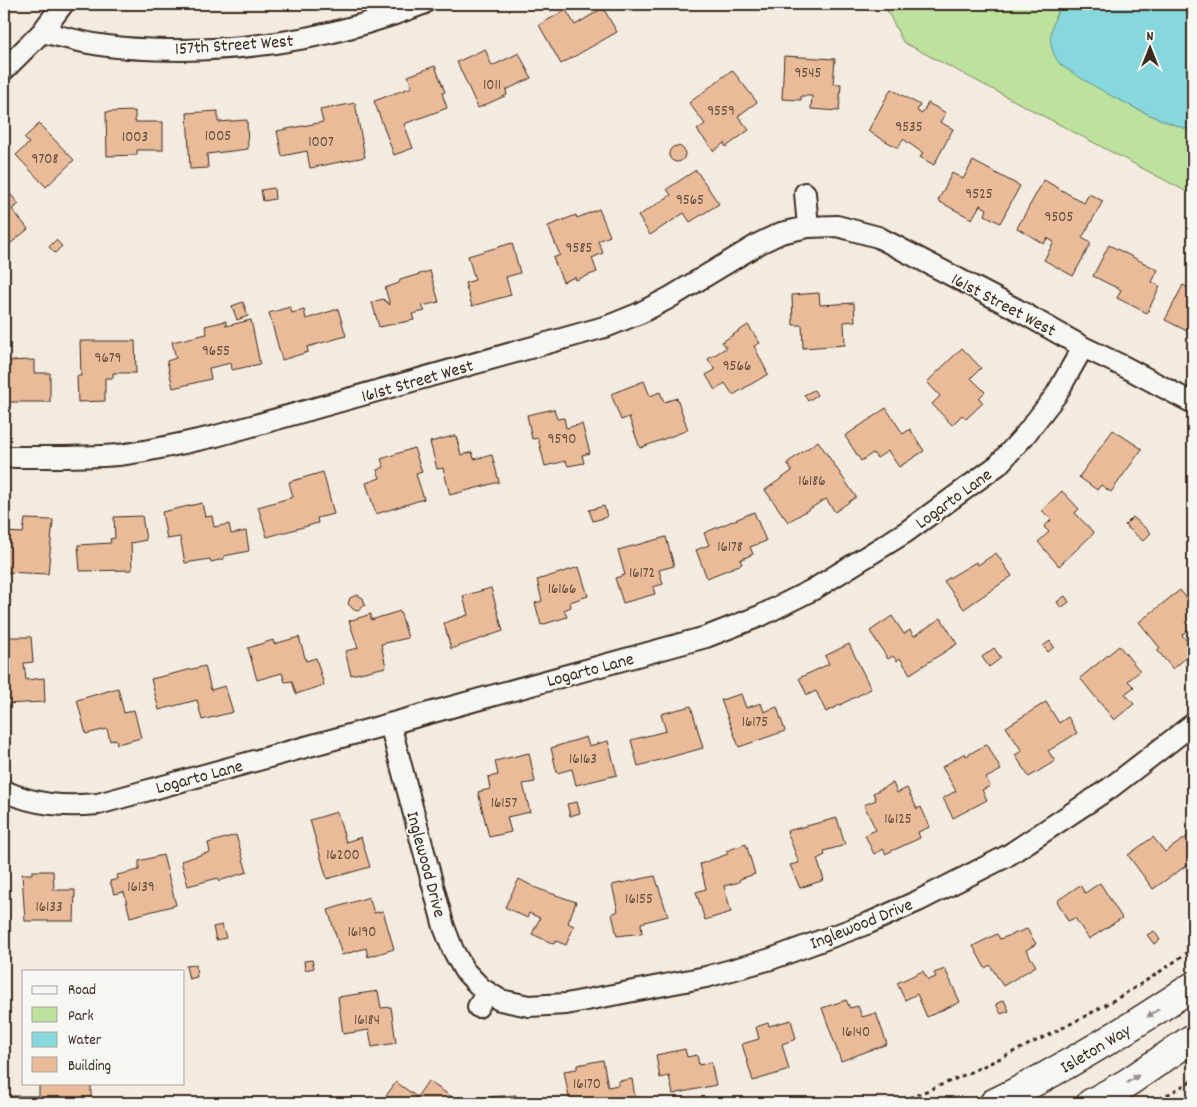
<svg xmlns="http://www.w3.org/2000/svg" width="1197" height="1107" viewBox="0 0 1197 1107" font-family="Dekko,sans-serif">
  <rect width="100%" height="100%" fill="#f3eae0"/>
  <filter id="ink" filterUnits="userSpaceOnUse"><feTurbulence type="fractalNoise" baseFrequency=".02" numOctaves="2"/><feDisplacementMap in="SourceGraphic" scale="10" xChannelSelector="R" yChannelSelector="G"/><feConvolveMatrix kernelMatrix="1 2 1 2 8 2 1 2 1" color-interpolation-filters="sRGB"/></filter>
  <g filter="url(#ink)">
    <path fill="#bde29d" stroke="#7c865e" d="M884,4H1062L1055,17L1061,65C1102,91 1146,117 1193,131V195L903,42Z"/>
    <path fill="#87d8dd" stroke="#699291" d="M1062,4H1193V131C1153,119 1115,99 1079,77C1074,73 1065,69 1060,64C1044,44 1051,24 1062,4Z"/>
    <path fill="#e9bb99" stroke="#3b2a1e" d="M603,8L617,32L561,64L539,25L566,10L575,25Z
      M485,49L492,66L519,53L531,78L506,90L507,95L478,108L457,62Z
      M784,56L835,59L833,84H841L839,111L811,109L812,96H801V100L782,99Z
      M435,66L445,92L442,93L447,108L404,124L413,148L394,155L374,101L412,87L408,76Z
      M732,70L757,102L738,116L749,130L726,147L724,143L714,151L697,130L705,124L689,103Z
      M891,89L920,105L917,111L922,114L928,103L946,113L940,122L953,129L934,165L920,157L923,153L903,139L898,148L868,131Z
      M355,103L365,157L310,168L307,151L282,156L277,131L323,122L320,110Z
      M135,111V122H163V150H137V155L107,156L106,112Z
      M218,111V122L247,120L248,149L207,154L208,168L190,169L187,113Z
      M39,124L74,160L46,187L16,155L29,143L24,138Z
      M669 154a8 8 0 1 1 16 0a8 8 0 1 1-16 0Z
      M973,161L1020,186L1000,223L985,215L987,209L980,205L972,219L938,201L952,173L963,179Z
      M696,170L719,204L690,222L684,213L650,235L638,216L671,195L667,189Z
      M1044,180L1084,203L1089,194L1103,201L1082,238L1091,243L1073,276L1044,260L1054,242L1047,238L1044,244L1017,228Z
      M4,187L19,204L12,209L28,229L4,249Z
      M274,188L275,199L263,201L261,190Z
      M599,209L610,236L598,241L603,253L592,258L597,272L576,280L575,277L563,282L553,258L560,255L548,226L576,215L577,218Z
      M56,240L62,246L55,253L49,247Z
      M512,243L520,273L506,277L511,295L472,306L465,283L475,280L468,256Z
      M1109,245L1158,270L1152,282L1160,286L1147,313L1117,298L1121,290L1093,276Z
      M430,271L439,302L422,306L425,311L412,314L414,320L379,327L372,302L383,299L390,305L385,288L399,283L400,280Z
      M1183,285L1193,290V328L1191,333L1165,320Z
      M819,293L820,305L854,303L855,321L844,322L845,345L803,348L802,325H793L792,295Z
      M243,302L248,316L237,320L232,306Z
      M290,307L292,313L304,310L306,319L338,309L346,336L307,347L308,352L282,360L269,313Z
      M251,320L260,364L232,370L231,363L209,368L211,379L173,388L167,361L176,358L172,342L207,334L205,326L226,321V326Z
      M748,325L760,343L754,346L768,374L733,395L725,383L715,390L706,375L715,370L708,359L726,348L722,342Z
      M80,341H135L136,373H113V378H105V401L78,402L77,376H81Z
      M962,348L981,368L971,378L985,392L979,398L983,403L966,419L962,415L952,425L932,404L940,396L927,382Z
      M34,360V373H50V402H4V361Z
      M644,381L650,396L660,392L664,402L677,398L688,430L640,448L629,417L621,420L611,394Z
      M814,390L817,395L808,401L804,395Z
      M886,408L903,434L910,429L924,451L899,467L888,451L877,458L873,453L861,461L845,436Z
      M554,409L557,419L564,418L566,428L582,424L590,453L582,455L584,463L568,466L566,461L545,466L538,438L532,439L527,415Z
      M1113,430L1142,449L1111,492L1101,485L1097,490L1079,477Z
      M453,436H456L461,455L472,452L474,459L492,455L499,482L450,495L443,468L437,469L430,442Z
      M818,441L856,497L835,512L826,499L788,522L765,490L792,471L787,463Z
      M414,448L422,472L416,474L424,499L376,514L366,483L380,478L377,470L384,467L381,459Z
      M323,472L334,514L317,518L318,523L267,537L258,507L293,497L289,482Z
      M1062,491L1079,509L1075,513L1094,533L1059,566L1038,542L1049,532L1044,527L1051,520L1042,510Z
      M202,503L205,517L212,516L214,527L229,524L231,534L246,531L249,551L224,556V559L211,562L210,559L185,563L180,537L167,539L162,512Z
      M604,506L607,517L593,521L589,510Z
      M754,512L766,541L750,547L753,554L740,560L742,564L707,578L696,550L709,545L704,533Z
      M142,516L146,540L131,543L132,570L80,571L78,545L111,543L110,539L115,538L114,517Z
      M1133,517L1151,533L1143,541L1125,525Z
      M25,519L53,520L48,574L4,572V532L23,533Z
      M666,537L674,566L659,570L663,584L653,587L655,594L623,603L615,578L625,575L618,550Z
      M996,553L1012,576L964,609L944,581L976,562L978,565Z
      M579,567L588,596L570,602L571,607L564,610L567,617L541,625L535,603L542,601L537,580Z
      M491,588L503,631L451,649L444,623L468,615L463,596Z
      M1180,590L1193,606V617L1187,622L1190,627L1182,635L1193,648V652L1173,669L1157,650L1160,648L1139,622Z
      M357,595L363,598L365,605L358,611L354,610L348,604L350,598Z
      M1065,596L1069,602L1061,608L1057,602Z
      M400,611L408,638L381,644L386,667L351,675L345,651L358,648L349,621L371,614V620Z
      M892,616L904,634L910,630L914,636L941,618L957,644L910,674L900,658L897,661L893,656L888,659L870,631Z
      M4,637H31L33,662L24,663L26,680L44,678L45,702L4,704Z
      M299,637L306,661L316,658L324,685L296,694L292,681L285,682L282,673L257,680L248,648L273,640L274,644Z
      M1050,641L1054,647L1048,652L1043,646Z
      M849,644L871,689L826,712L816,691L807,695L799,678L829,664L825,656Z
      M1119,646L1140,671L1128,681L1134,687L1125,694L1134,704L1114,720L1080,678Z
      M994,648L1001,658L989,667L982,657Z
      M205,666L211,690L225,686L233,712L202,720L197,700L159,710L151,679Z
      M118,688L124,713L134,710L141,738L117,744L116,739L110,741L107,729L86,734L77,700Z
      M741,694L746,708L761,703L764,712L777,707L785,731L739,747L721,700Z
      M1046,702L1059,723L1068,717L1077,733L1048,751L1055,761L1029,777L1015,755L1022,751L1006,727Z
      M691,706L703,748L638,766L631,740L666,731L661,714Z
      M586,737L589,746L608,741L617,775L576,785L572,769L557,773L551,748Z
      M987,744L1001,770L986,778L990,786L982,790L987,800L953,818L943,798L956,791L942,767L965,753L966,756Z
      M529,753L535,782L523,784L530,812L507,817L511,832L489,837L478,792L490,789L488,777L498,775L495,761Z
      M893,783L897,793L907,788L917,809L921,807L930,827L918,832L920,838L885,854L884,849L874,854L865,835L876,830L864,805L876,800L873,793Z
      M577,802L580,813L570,816L567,804Z
      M337,812L346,842L361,837L370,867L327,879L310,820Z
      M837,818L845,845L824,851L825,855L817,859L824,880L800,888L790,865L799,863L787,831Z
      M236,835L247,872L219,881L218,878L188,886L181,861L210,852L208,843Z
      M1188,836L1193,844V861L1153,889L1128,855L1153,837L1165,852Z
      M746,844L755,874L740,879L739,882L724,886L731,912L705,920L696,892L706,889L700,864L728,854L726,851Z
      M163,855L176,905L130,917L124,892L114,894L110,881L118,879L117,875L139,870V861Z
      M32,871H53L54,890H75L74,921H25L22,874H32Z
      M655,876L668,916L641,923L642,933L617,936L612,914L618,911L612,885Z
      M519,879L536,888L576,902L568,923L574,926L566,945L556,941L554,944L532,934L540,918L529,913L527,918L505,907Z
      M1100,883L1122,918L1089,939L1075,918L1068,921L1057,901L1080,885L1085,893Z
      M369,897L374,913L383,911L394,949L368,957L366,948L342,955L328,910Z
      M222,925L226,938L216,940L213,927Z
      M1027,929L1036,944L1026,950L1036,966L1003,986L990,965L985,968L973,946L997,934L1000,939Z
      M1154,931L1160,940L1154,944L1147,935Z
      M312,960L314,968L305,970L304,961Z
      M196,965L197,977L189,979L186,966Z
      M945,969L960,1002L927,1017L917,994L905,1000L897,983L923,971L928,980L936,977L934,973Z
      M378,991L381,1008L391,1007L396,1043L372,1047L369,1030L343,1034L338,997Z
      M846,1000L850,1008L858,1006L862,1017L876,1013L887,1044L841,1061L822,1008Z
      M1004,1000L1009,1011L1001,1014L996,1004Z
      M791,1020L796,1039L782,1044L789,1070L753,1081L742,1044L759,1039L756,1027L768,1023L769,1026Z
      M685,1049L687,1057L697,1055L699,1065L711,1062L716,1085L673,1094L669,1076L660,1078L656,1055Z
      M603,1060L608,1087L618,1085V1081L632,1079L636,1103H584L583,1100L570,1103L564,1071L577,1069V1065Z
      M428,1081L455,1099L452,1103H381L396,1082L417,1097Z
      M39,1083H91V1103H8V1096H39Z
      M516,1095V1103H489V1097Z"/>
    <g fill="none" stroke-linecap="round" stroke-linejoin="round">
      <defs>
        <path id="minor" d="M42,32C59,36 77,41 94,44C123,49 152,50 181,50C268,49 342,35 423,4
          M4,70L42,32L63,4
          M805,193L808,227
          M4,457C42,457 80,458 118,455C151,451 184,443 216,436L608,326L640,313L669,298L760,243L781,233L808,227L837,226L878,237L1016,309L1083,347L1125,367L1193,403
          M390,724L444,927L453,950L464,970L481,988L500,1000L529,1006L566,1004L706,977L771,959L869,923L918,901L1007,856L1110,788L1193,724
          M4,791C36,805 63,807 98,804L706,637L760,616L814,589L906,532L998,465L1025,435L1056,395L1083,347
          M478,1007L487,992"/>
        <path id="secondary" d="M994,1103C1063,1069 1129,1029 1193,986
          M1091,1103L1127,1083L1193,1038"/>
      </defs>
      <use href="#minor" stroke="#3b2a1e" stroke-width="24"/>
      <use href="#secondary" stroke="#3b2a1e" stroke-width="31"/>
      <path stroke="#3b2a1e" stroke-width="3" stroke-dasharray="4 4" stroke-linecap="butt" d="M894,1103C935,1089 974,1071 1013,1052C1075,1023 1138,990 1193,948
        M1153,1103L1193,1080"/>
      <use href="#minor" stroke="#f6f6f2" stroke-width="20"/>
      <use href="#secondary" stroke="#f6f6f2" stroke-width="28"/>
    </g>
    <defs><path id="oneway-solid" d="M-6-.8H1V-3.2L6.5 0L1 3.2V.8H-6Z" transform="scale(1.25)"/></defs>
    <g fill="#989088">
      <use href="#oneway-solid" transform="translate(1153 1013) rotate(147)"/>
      <use href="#oneway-solid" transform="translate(1133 1079) rotate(-34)"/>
    </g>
  </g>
  <g text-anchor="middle" stroke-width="4" stroke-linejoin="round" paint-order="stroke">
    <g font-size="15" fill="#664e3d">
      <text x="808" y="77">9545</text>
      <text x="492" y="89">1011</text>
      <text x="721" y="115">9559</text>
      <text x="909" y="131">9535</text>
      <text x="218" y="140">1005</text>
      <text x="135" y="141">1003</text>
      <text x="321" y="146">1007</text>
      <text x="45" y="163">9708</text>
      <text x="979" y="198">9525</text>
      <text x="690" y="204">9565</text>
      <text x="1059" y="221">9505</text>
      <text x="579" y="252">9585</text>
      <text x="216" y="355">9655</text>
      <text x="108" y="362">9679</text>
      <text x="737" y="370">9566</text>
      <text x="562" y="443">9590</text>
      <text x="812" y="485">16186</text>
      <text x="730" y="551">16178</text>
      <text x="642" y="577">16172</text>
      <text x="562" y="593">16166</text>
      <text x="755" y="726">16175</text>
      <text x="583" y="763">16163</text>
      <text x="504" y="807">16157</text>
      <text x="898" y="823">16125</text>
      <text x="343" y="859">16200</text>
      <text x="141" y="891">16139</text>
      <text x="639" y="903">16155</text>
      <text x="49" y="911">16133</text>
      <text x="362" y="936">16190</text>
      <text x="367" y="1024">16184</text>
      <text x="856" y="1036">16140</text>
      <text x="587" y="1088">16170</text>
    </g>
    <g font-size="18" fill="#3b2a1e" stroke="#f6f6f2">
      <text transform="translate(234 44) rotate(-4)" y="6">157th Street West</text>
      <text transform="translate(1004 304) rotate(28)" y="6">161st Street West</text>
      <text transform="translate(417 380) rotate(-16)" y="6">161st Street West</text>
      <text transform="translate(953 498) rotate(-36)" y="6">Logarto Lane</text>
      <text transform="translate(590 669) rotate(-15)" y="6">Logarto Lane</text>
      <text transform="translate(199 776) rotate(-15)" y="6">Logarto Lane</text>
      <text transform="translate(427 864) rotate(75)" y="6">Inglewood Drive</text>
      <text transform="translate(861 923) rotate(-22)" y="6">Inglewood Drive</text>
      <text transform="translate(1095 1048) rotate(-31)" y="6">Isleton Way</text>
    </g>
  </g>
  <rect width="1197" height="1107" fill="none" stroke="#f6f6f2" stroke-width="20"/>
  <rect x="10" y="10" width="1177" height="1087" fill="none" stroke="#3b2a1e" stroke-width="2" filter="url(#ink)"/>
  <rect x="22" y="970" width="162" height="115" fill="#f6f6f2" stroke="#aba49d"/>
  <rect x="32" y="986" width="25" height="8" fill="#f6f6f2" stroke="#aba49d"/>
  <text x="68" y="994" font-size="15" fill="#3b2a1e">Road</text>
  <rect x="32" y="1007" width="25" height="15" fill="#bde29d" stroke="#aba49d"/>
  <text x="68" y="1020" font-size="15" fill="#3b2a1e">Park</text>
  <rect x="32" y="1032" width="25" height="15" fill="#87d8dd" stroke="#aba49d"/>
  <text x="68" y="1044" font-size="15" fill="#3b2a1e">Water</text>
  <rect x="32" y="1057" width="25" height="15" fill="#e9bb99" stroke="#aba49d"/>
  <text x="68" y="1070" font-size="15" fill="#3b2a1e">Building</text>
  <g transform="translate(1150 48)" stroke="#f6f6f2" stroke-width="4" paint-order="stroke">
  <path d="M0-4L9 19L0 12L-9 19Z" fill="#3b2a1e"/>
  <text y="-8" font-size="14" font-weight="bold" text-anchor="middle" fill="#3b2a1e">N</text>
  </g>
</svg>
